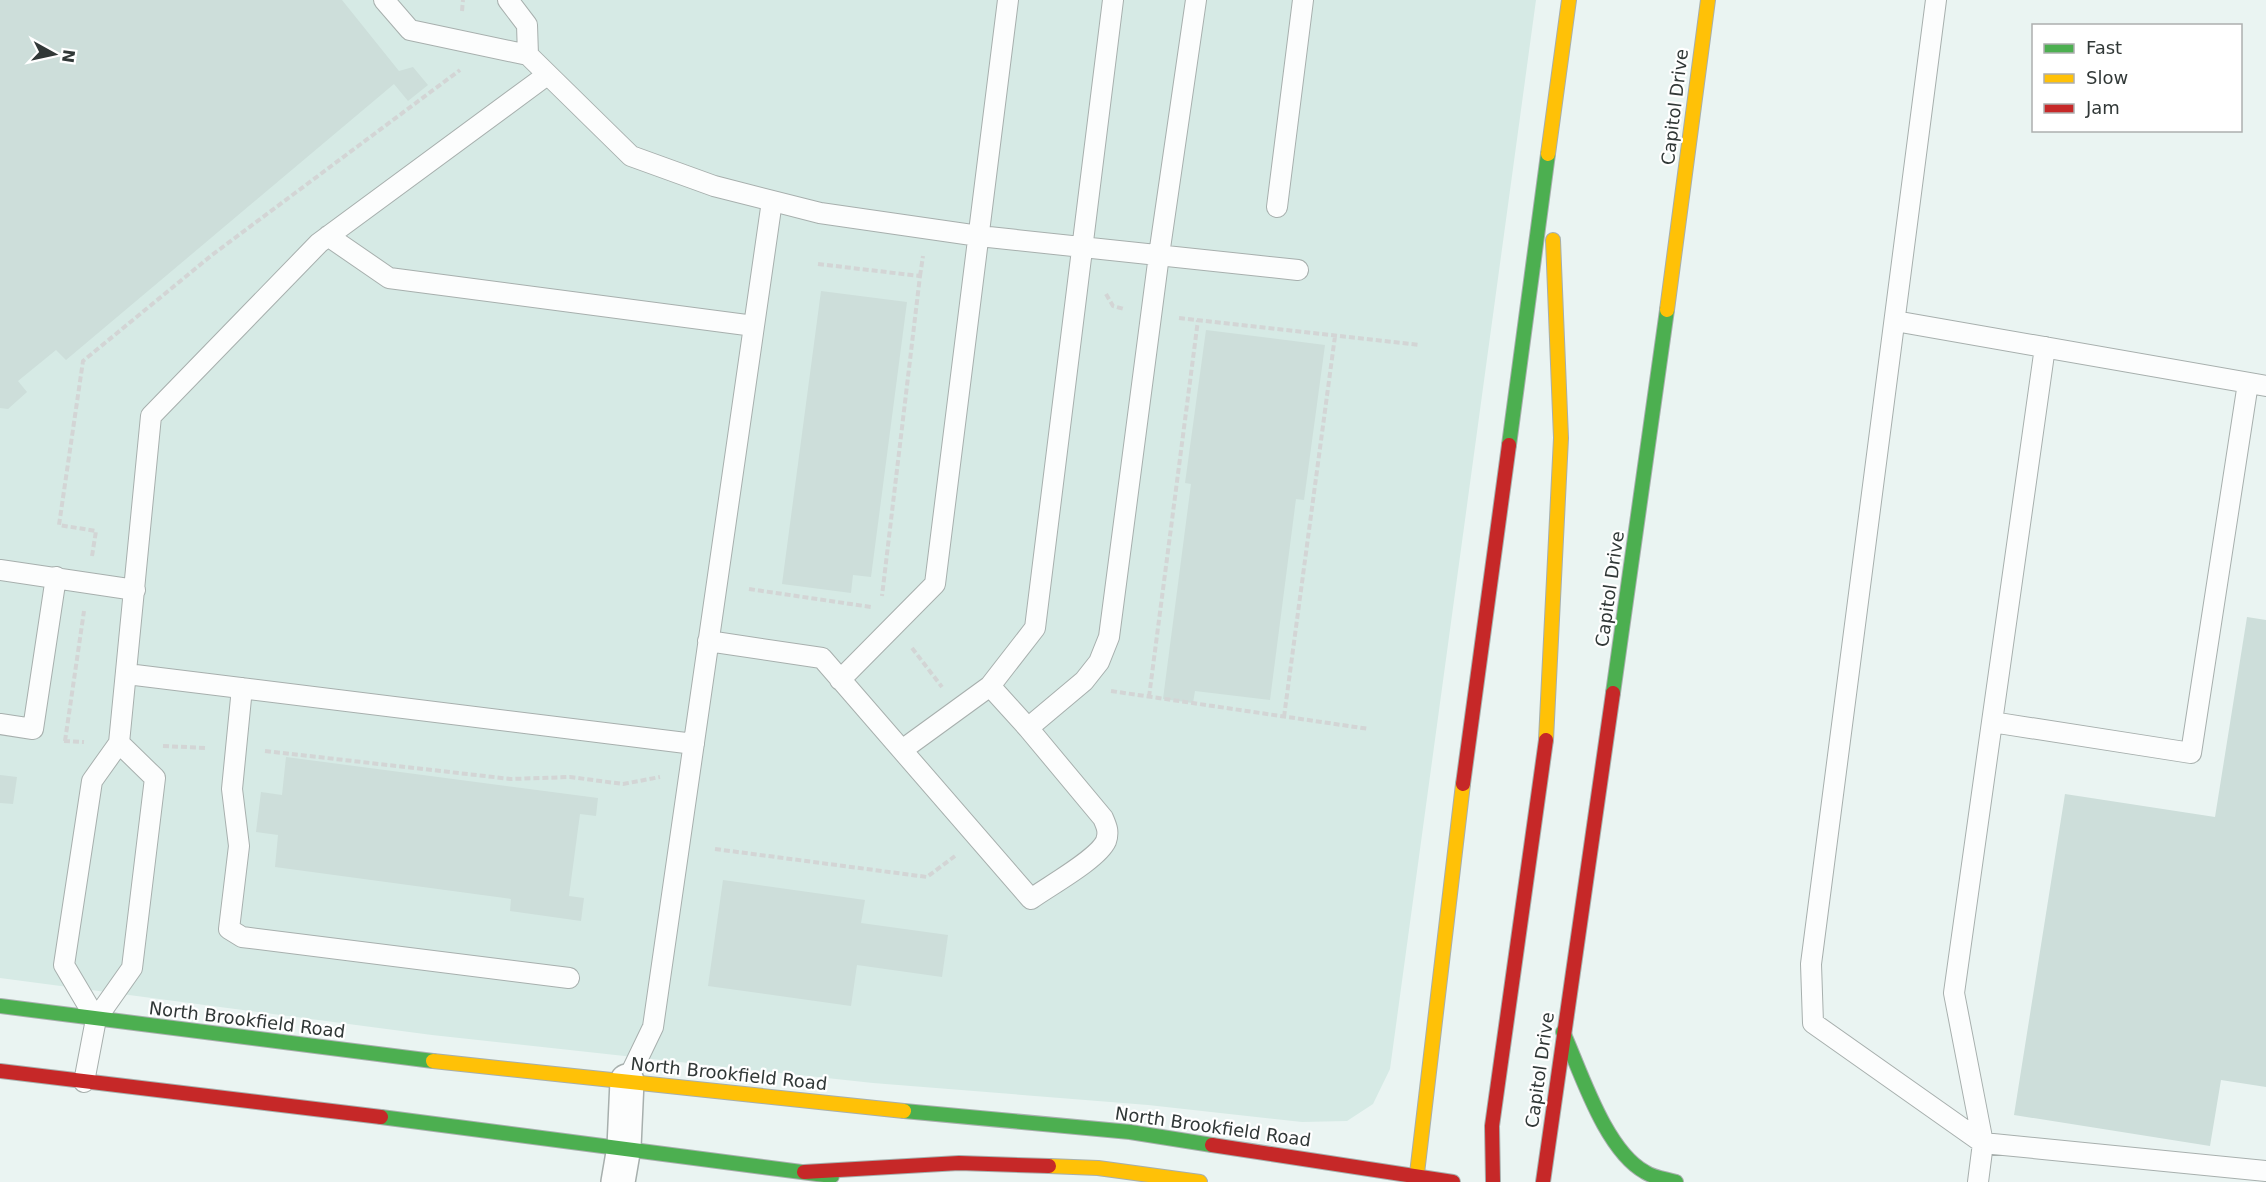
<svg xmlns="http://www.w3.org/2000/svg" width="2266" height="1182" viewBox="0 0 2266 1182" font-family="'DejaVu Sans',sans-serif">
  <rect width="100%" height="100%" fill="#eaf4f2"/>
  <path fill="#d6eae5" d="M0,0H1536L1390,1069L1373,1104L1347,1121L1302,1122L1148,1105L873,1083L432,1035L0,978Z"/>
  <path fill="#cddeda" d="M0,0H342L399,71L413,67L428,85L408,101L394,84L66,360L56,350L18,381L27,392L8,409L0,408Z
    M821,291L907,302L871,577L853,575L851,593L782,584Z
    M1206,330L1325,345L1304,500L1296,499L1270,700L1195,691L1193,703L1163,699L1191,484L1185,483Z
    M2247,617L2266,620V1087L2221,1080L2210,1146L2014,1115L2065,794L2215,817Z
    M286,757L598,798L596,816L580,814L569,896L584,898L581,921L510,911L511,899L275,867L278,835L256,832L261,792L282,795Z
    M0,775L17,777L13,804L0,803Z
    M723,880L865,900L861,923L948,935L942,977L857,965L851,1006L708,986Z"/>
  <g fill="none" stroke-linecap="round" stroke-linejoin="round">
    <defs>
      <path id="lane" d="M384,0L410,30L528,55L631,156L714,186L820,213L979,236L1298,270
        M508,0L527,25L528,55
        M1936,0L1811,964L1813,1023L1983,1143L1978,1182
        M1277,207L1303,0
        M328,236L389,278L754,326
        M1895,321L2266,386
        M2248,383L2191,753L1992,722L1954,993L1983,1143L2266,1171
        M0,570L135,590
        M708,641L822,658L1031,899C1049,886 1098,859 1106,841C1109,832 1107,827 1103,818L1028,728
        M127,674L694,744
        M840,680L935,584L1008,0
        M990,686L1028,728L1084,681L1099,662L1109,637L1159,255L1196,0
        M242,688L232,789L239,846L229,929L242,937L569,978
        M1992,722L2045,347
        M0,724L33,729L56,577
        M119,743L151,416L319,243L547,75
        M902,750L990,686L1035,628L1113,0
        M627,1081L653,1027L772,201
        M84,1082L96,1019L132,968L155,778L119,743L92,781L64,965L96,1019"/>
      <path id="street" d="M618,1182L624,1147L627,1081"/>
      <path id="fast" d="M1509,445L1548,154
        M1613,693L1667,310
        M0,1006L433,1061
        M1563,1032C1581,1072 1605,1150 1645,1172C1654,1178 1666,1179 1676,1182
        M904,1111L1130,1132L1212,1145
        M381,1117L832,1176"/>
      <path id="slow" d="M1548,154L1569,0
        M1667,310L1708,0
        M1546,740L1561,438L1553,240
        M433,1061L904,1111
        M1049,1166L1098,1168L1200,1182
        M1416,1182L1463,784"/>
      <path id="jam" d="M1463,784L1509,445
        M0,1071L381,1117
        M1212,1145L1453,1182
        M804,1172L959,1163L1049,1166
        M1493,1182L1492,1126L1546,740
        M1543,1182L1613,693"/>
    </defs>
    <use href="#lane" stroke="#a7afad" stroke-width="22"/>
    <use href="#street" stroke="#a7afad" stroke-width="36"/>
    <use href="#fast" stroke="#a7afad" stroke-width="16"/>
    <use href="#slow" stroke="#a7afad" stroke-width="16"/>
    <use href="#jam" stroke="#a7afad" stroke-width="16"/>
    <path stroke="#d3d5d5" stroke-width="4" stroke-dasharray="6 3" stroke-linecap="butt" d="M462,11L463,0
      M818,264L920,276L882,596
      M920,276L923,256
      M1106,294L1113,306L1124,309
      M1179,318L1420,345
      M92,556L96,531L59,525L83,361L212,255L460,70
      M749,589L871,607
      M912,648L942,687
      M1111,691L1369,729
      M1149,697L1198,320
      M1284,717L1335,336
      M64,741L84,742
      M65,741L84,611
      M163,746L207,748
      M265,751L511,779L570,777L623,784L660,777
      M715,849L927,877L955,856"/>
    <use href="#lane" stroke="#fcfdfd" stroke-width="20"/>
    <use href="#street" stroke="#fcfdfd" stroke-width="33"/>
    <use href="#fast" stroke="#4caf50" stroke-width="14"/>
    <use href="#slow" stroke="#ffc107" stroke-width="14"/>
    <use href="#jam" stroke="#c62828" stroke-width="14"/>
  </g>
  <g text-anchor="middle" stroke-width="4.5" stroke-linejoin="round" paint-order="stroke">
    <g font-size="18" fill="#313837" stroke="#fff">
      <text transform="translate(1675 107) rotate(-83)" y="6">Capitol Drive</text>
      <text transform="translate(1610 589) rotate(-82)" y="6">Capitol Drive</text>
      <text transform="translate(247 1020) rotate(7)" y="6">North Brookfield Road</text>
      <text transform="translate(1540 1070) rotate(-82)" y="6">Capitol Drive</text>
      <text transform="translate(729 1074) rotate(6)" y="6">North Brookfield Road</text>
      <text transform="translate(1213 1127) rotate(8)" y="6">North Brookfield Road</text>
    </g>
  </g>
  <rect x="2032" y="24" width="210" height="108" fill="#ffffff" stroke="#adafaf" stroke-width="1.5"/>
  <rect x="2044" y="44" width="30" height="9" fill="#4caf50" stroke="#adafaf" stroke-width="1.5"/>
  <text x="2086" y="54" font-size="18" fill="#313837">Fast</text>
  <rect x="2044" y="74" width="30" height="9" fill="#ffc107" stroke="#adafaf" stroke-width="1.5"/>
  <text x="2086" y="84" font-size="18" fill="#313837">Slow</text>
  <rect x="2044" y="104" width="30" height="9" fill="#c62828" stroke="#adafaf" stroke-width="1.5"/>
  <text x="2086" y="114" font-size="18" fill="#313837">Jam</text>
  <g transform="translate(54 54) rotate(98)" stroke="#ffffff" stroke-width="4.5" paint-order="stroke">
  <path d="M0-4.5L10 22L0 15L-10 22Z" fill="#313837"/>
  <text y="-9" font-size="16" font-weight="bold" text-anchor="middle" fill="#313837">N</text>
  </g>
</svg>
